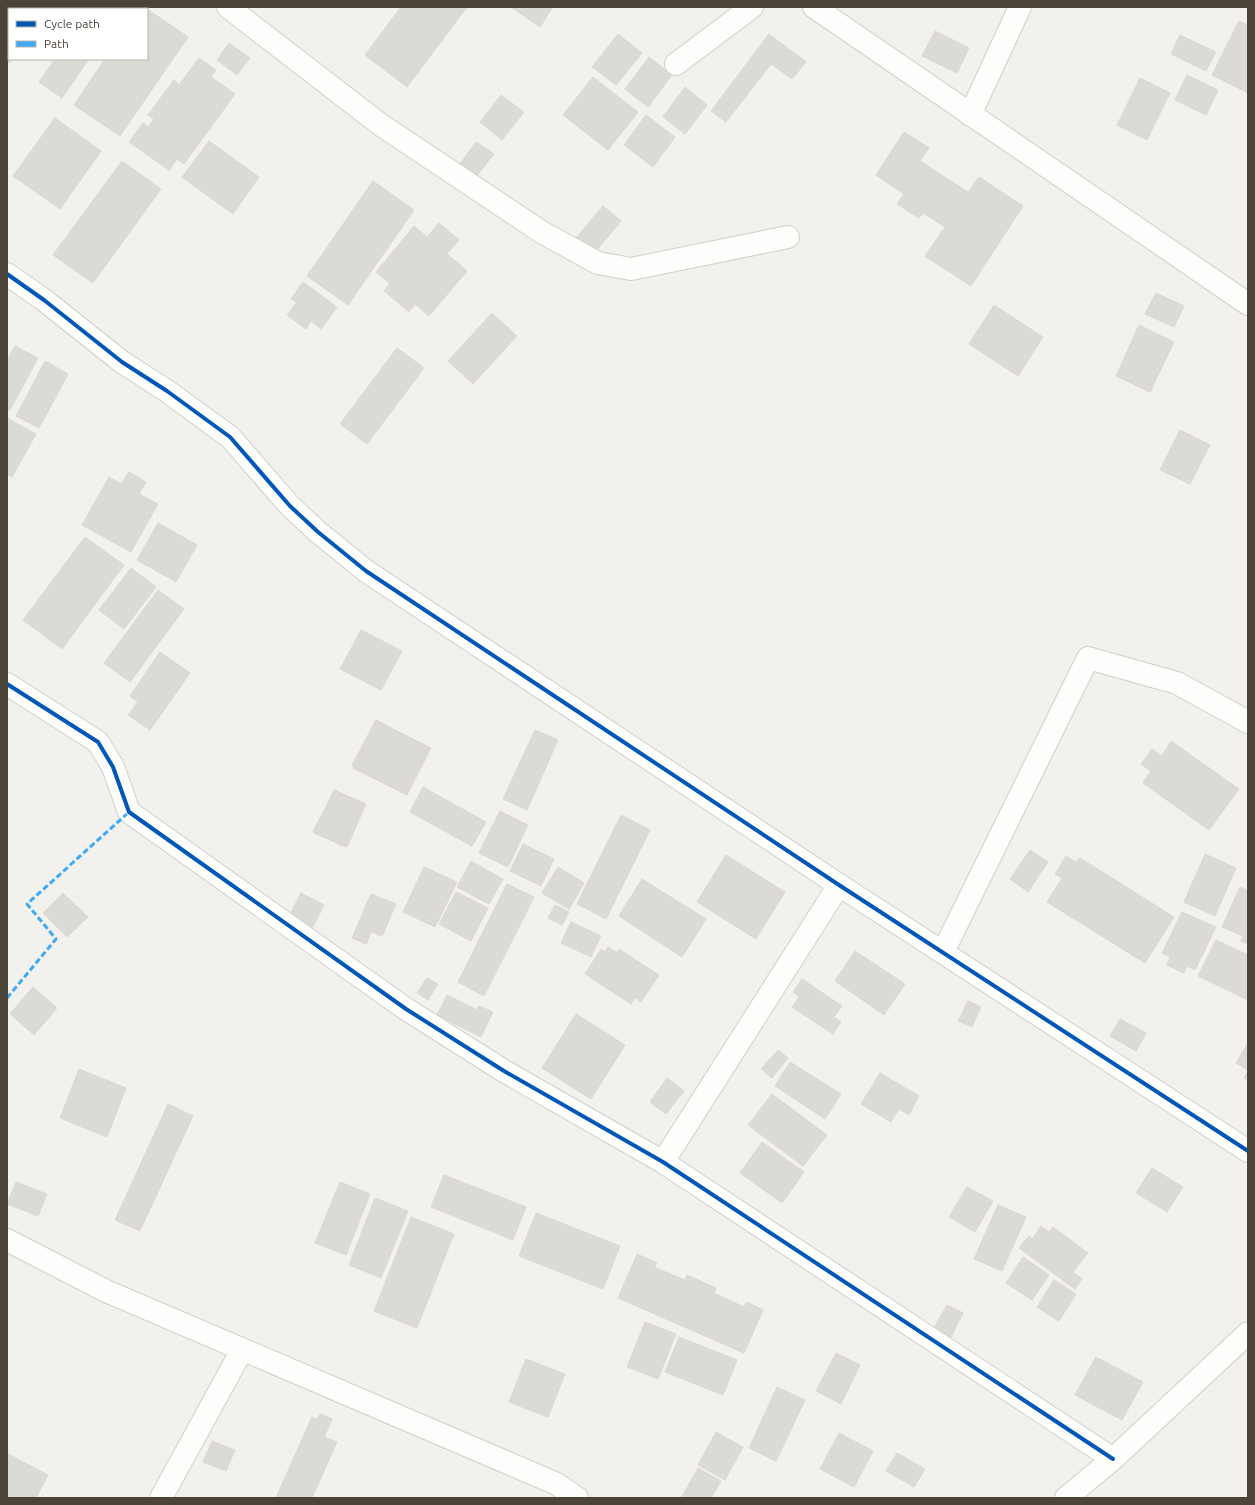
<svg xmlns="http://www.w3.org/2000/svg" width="1255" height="1505" viewBox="0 0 1255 1505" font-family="Ubuntu,sans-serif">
  <rect width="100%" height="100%" fill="#f2f1ed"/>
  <path fill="#dcdad5" stroke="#dbd8d2" d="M10,7H47L46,9H9V59H12L9,63L7,62V11Z
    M401,7H467L407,87L365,55Z
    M511,7H553L540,27Z
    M147,9L188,37L120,136L74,105L105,59H147Z
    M1239,21L1248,25V93L1212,75Z
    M935,31L969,48L957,73L922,56Z
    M618,34L642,53L616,85L592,67Z
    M769,34L806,62L792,79L771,64L726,122L711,111Z
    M1180,35L1216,52L1206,71L1171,54Z
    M229,43L250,58L237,75L217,60Z
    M649,57L672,75L648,107L625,89Z
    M199,58L216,70L211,77L235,94L184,164L177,159L169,170L129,142L143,123L148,127L154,119L148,115L174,80L179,85Z
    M55,59H89L62,98L39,82Z
    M1187,75L1218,90L1206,115L1175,100Z
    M593,77L638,112L608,150L563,115Z
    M1140,78L1170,93L1147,140L1117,125Z
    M685,87L707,105L685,134L663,117Z
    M501,95L524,112L502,140L480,122Z
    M646,115L675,137L653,167L624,145Z
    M55,118L101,151L60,209L13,176Z
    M904,132L929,148L920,161L968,192L979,177L1023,206L971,286L925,256L945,227L923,213L919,218L897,204L904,194L876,175Z
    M209,141L259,177L233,214L182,177Z
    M476,142L494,154L476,177L459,165Z
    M122,161L161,189L93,283L53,255Z
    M373,181L414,210L348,305L307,276Z
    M603,206L621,221L594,253L576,238Z
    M439,223L459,240L447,254L467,271L429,316L415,304L409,312L384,291L390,283L376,272L414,226L427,237Z
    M303,282L337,307L321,329L311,321L306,329L287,315L297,302L291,299Z
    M1156,293L1184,306L1174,327L1145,314Z
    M994,305L1043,337L1018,376L969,344Z
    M492,313L517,336L473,384L448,361Z
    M1139,325L1174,342L1150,392L1116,376Z
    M15,346L38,358L10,410L7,409V360Z
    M397,348L424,368L367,444L340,424Z
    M45,361L68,374L39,428L16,416Z
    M7,418L36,434L12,477L7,474Z
    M1180,430L1210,445L1190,484L1160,470Z
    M129,472L146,482L139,494L158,504L131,552L82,525L109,477L121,484Z
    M158,523L197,545L176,582L137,560Z
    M85,537L124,565L62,649L23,620Z
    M131,568L156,587L124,629L99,610Z
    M158,590L184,609L130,682L104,663Z
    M361,630L402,651L381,690L340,669Z
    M160,652L190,673L150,730L128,715L138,702L130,696Z
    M376,720L428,747L403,793L352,765Z
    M376,721L431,748L407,795L353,768Z
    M535,730L558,740L527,810L503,799Z
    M1171,741L1239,789L1209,830L1143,783L1151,771L1141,764L1152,749L1162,756Z
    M423,787L486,822L472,846L410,812Z
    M334,790L366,804L347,847L314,833Z
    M335,790L363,805L342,846L313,831Z
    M500,811L528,825L508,867L479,853Z
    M621,815L650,830L606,919L577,904Z
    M523,844L554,859L541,886L510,871Z
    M1030,850L1048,862L1028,892L1010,879Z
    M1205,854L1236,868L1215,916L1184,902Z
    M726,855L785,892L756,939L697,902Z
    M1066,856L1076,862L1080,858L1174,917L1145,963L1047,902L1062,878L1055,874Z
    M471,861L503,879L489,904L457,887Z
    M424,867L457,882L435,927L403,912Z
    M558,867L584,883L569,909L542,893Z
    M642,879L706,919L682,957L619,916Z
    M507,884L534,897L484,996L458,982Z
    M1240,887L1248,891V944L1241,941L1243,936L1222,927Z
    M456,892L488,908L471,941L439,924Z
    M63,893L88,917L67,937L43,913Z
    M301,893L324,905L313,927L289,916Z
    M371,894L396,904L382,936L371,932L366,944L352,938Z
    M555,905L569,912L562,925L548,918Z
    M1182,912L1216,927L1195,970L1187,966L1184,973L1167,965L1170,957L1162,953Z
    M571,922L601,936L591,957L561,943Z
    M1216,940L1248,955V1000L1198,976Z
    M608,947L617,953L619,949L659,975L641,1002L635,997L631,1004L585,974L601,949L605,952Z
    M855,951L905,984L884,1015L835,981Z
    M427,978L438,984L428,1000L417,993Z
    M802,979L842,1006L834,1017L841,1022L833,1034L792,1007L799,997L793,992Z
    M33,987L57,1008L34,1035L10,1014Z
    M447,995L477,1010L479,1006L493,1012L481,1037L437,1015Z
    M968,1001L981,1007L972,1027L958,1021Z
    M576,1014L625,1045L591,1099L542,1068Z
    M1120,1019L1146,1033L1136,1051L1110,1036Z
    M1248,1043V1070L1236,1063Z
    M778,1050L788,1058L772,1078L761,1069Z
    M790,1062L841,1094L825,1119L775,1086Z
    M79,1069L126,1088L107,1137L60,1118Z
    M1248,1071V1080L1244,1078Z
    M880,1073L919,1096L909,1115L899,1109L891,1122L861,1104Z
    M667,1078L684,1091L666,1114L650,1102Z
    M772,1094L827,1135L803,1166L748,1125Z
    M168,1104L193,1116L140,1231L115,1220Z
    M762,1142L804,1172L782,1203L740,1173Z
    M1152,1168L1183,1187L1167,1212L1136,1193Z
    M444,1175L526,1207L513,1240L431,1207Z
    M16,1182L47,1194L38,1216L7,1204Z
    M340,1182L370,1194L346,1255L315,1243Z
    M967,1187L993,1201L975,1232L949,1217Z
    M375,1198L408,1211L381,1278L349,1265Z
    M998,1205L1026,1217L1002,1271L974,1259Z
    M536,1213L620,1246L603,1289L519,1256Z
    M411,1217L454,1234L417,1328L374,1311Z
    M1041,1226L1049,1232L1053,1227L1088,1253L1073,1272L1082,1279L1075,1289L1019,1248L1029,1236L1032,1239Z
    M637,1254L657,1263L654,1267L685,1280L687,1275L716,1288L714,1293L744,1307L747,1302L763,1310L744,1353L618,1298Z
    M1023,1257L1049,1275L1032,1300L1006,1283Z
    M1054,1280L1076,1294L1059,1321L1037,1307Z
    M947,1305L963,1313L951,1337L934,1328Z
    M645,1322L676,1334L658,1379L627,1367Z
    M679,1337L737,1360L723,1395L665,1372Z
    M836,1353L860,1365L841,1404L816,1391Z
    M1096,1357L1143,1382L1122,1420L1075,1395Z
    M526,1359L565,1374L548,1417L509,1402Z
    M777,1387L805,1400L776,1461L749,1448Z
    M320,1414L332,1419L324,1437L337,1442L312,1498H276L312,1417L317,1419Z
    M716,1432L743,1447L725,1480L698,1465Z
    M839,1433L873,1451L854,1487L820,1469Z
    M212,1441L235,1450L226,1471L203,1462Z
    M897,1453L925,1469L914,1487L886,1471Z
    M8,1454L48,1475L36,1498H7Z
    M698,1468L721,1481L711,1498H681Z"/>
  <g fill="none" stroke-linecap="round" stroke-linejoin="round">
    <defs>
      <path id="street" d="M228,7L381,125L543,233L598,263L631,269L788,237
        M814,7L1248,304
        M676,64L752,7
        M970,115L1020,7
        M7,274L44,300L122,362L167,391L230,437L290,506L318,532L366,571L839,885L1248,1151
        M7,684L98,742L113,767L129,812L406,1009L504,1071L663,1162L1113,1459
        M943,952L1088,658L1177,683L1248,722
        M663,1162L839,885
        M7,1240L106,1291L557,1484L577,1498
        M161,1498L242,1350
        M1066,1498L1113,1459L1248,1333"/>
    </defs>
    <use href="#street" stroke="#d0cfca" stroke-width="24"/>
    <use href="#street" stroke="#fdfdfc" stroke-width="22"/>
    <path stroke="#3fa9f5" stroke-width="3" stroke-dasharray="6 3" stroke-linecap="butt" d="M7,998L56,939L27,904L129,812"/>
    <defs>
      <path id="cycleway" d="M7,274L44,300L122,362L167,391L230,437L290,506L318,532L366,571L839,885L1248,1151
        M7,684L98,742L113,767L129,812L406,1009L504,1071L663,1162L1113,1459"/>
    </defs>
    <use href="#cycleway" stroke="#fff" stroke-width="6"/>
    <use href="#cycleway" stroke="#0057b8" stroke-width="4"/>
  </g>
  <rect width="1255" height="1505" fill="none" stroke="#494338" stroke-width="16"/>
  <rect x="8" y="8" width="140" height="52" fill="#ffffff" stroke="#b6b4af"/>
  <rect x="16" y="21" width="20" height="6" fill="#0057b8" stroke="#b6b4af"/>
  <text x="44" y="28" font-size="12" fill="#494338">Cycle path</text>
  <rect x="16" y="41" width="20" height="6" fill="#3fa9f5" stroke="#b6b4af"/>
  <text x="44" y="48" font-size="12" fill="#494338">Path</text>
</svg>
